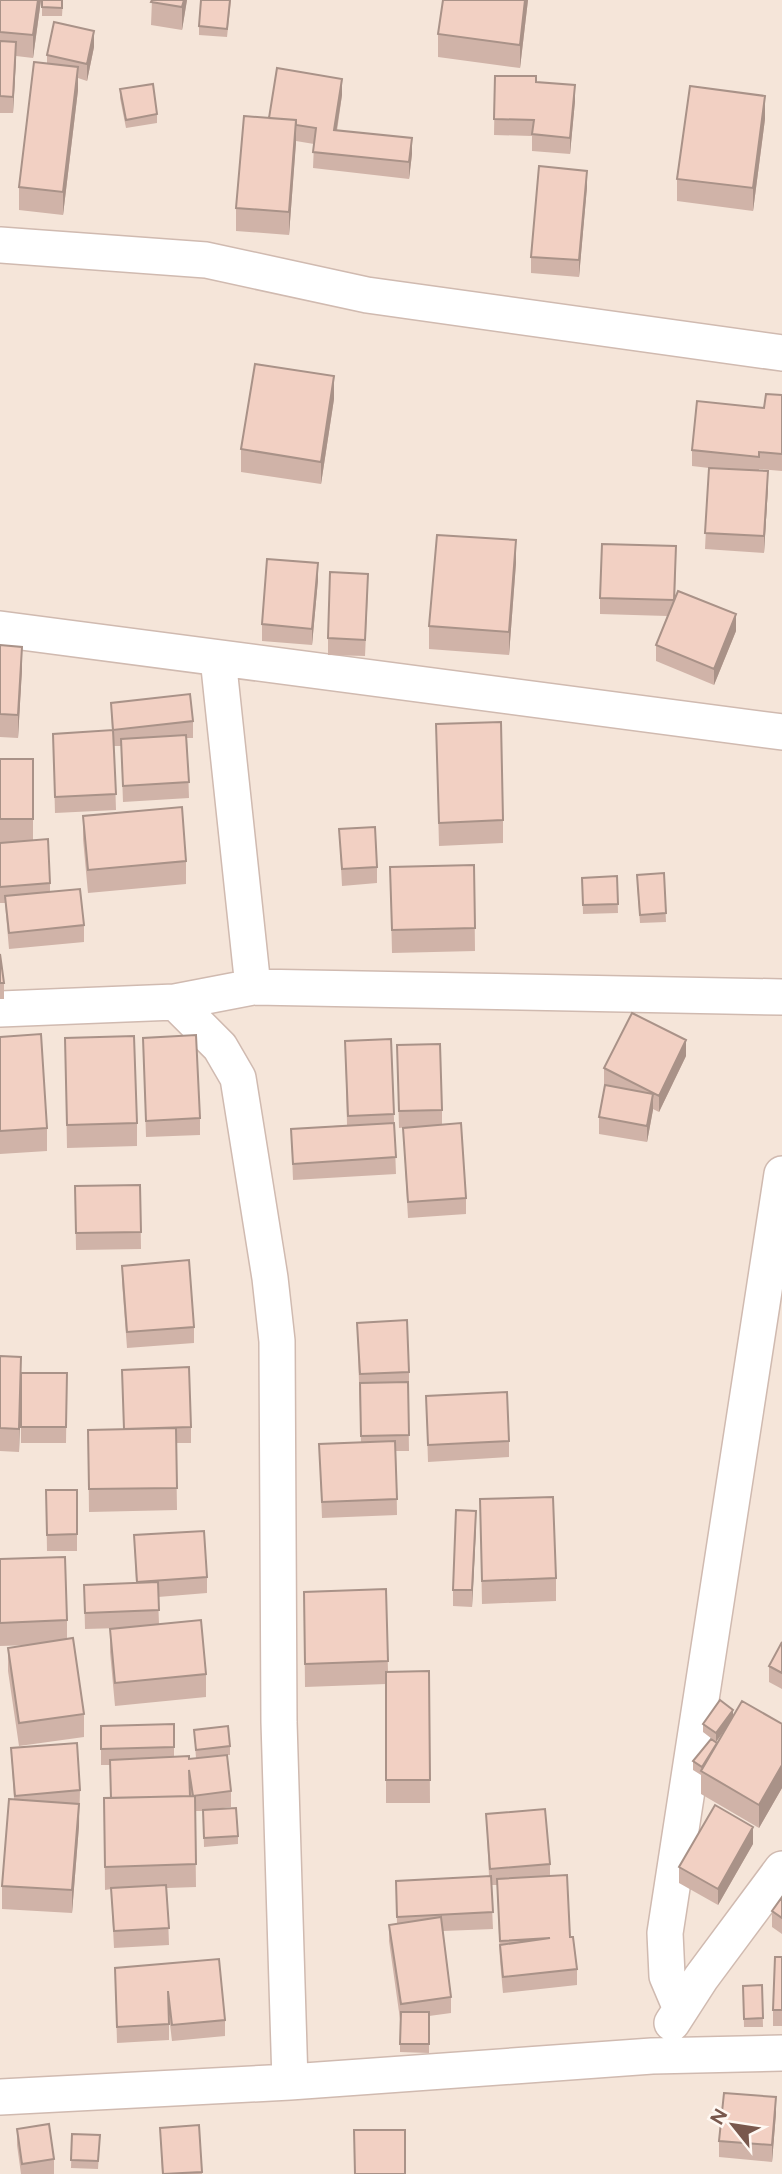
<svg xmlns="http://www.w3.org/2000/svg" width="782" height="2174" viewBox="0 0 782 2174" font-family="Figtree,sans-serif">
  <rect width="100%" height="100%" fill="#fdf4eb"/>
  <path fill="#f5e5d9" d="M0,0H782V2174H0Z"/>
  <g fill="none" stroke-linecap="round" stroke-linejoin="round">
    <defs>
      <path id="street" d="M0,245L206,260L367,295L782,353
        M0,629L782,732
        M218,658L253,987
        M175,1002L220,1047L238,1078L270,1278L277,1341L279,1722L290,2082
        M0,1009L175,1002L253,987L782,997
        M681,2009L667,1976L665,1933L782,1174
        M672,2023L701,1978L782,1869
        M0,2097L290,2082L652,2056L782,2053"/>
    </defs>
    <use href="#street" stroke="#d0bab0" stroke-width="38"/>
    <use href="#street" stroke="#fff" stroke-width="35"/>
  </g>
  <path fill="#d0b3a8" d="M0,0H41L33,58L16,56L13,113H0Z
    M42,0H63L62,16H42Z
    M150,0H187L182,30L151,25L152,0Z
    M231,0L227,37L199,35V26Z
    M443,0H528L520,68L438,57V34Z
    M94,47L87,81L78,78V90L63,215L19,210V187L47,63V55Z
    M495,76L536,82L575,101L570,154L532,151V136L494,135Z
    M120,89L157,114V123L126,128L120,98Z
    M342,95L337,131L412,154L409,179L313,168L314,144L296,141L289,235L236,231V208L269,118Z
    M765,119L753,211L677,201V179Z
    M587,187L579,277L531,273V257Z
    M782,395V471L759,469V471L768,487L764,553L705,549L709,468L692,466V450L764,408Z
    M334,399L321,484L241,472V449Z
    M676,562L675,598L736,631L714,685L656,661V645L667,616L600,614V598Z
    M516,563L509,655L429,649V626Z
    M318,580L312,645L262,641V624Z
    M368,590L365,656L328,655V638Z
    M0,645L22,669L18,738L0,737Z
    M111,703L193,721V738H187L189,798L123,802L121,746H114L116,810L55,813L53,734L112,730Z
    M436,724L503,820V843L439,846Z
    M0,759H33V840L50,883V892L84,925V942L9,949L5,903H0V843L8,842H0Z
    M83,816L186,861V884L88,893L83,839Z
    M339,829L377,867V883L342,886Z
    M474,865L475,951L392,953L390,867Z
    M664,873L666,922L640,923L637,884Z
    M617,876L618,913L583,914L582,878Z
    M0,954L4,983V999H0Z
    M0,1037L47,1128V1151L0,1154Z
    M143,1038L200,1118V1135L146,1137Z
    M65,1039L137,1123V1146L67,1148Z
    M391,1039L396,1174L293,1180L291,1129L347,1125L345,1041Z
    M397,1045L442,1110V1125L466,1198V1214L408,1218L403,1128L409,1127L399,1128Z
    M686,1056L659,1112L653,1109L647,1142L599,1134V1117L606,1085L604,1084V1068Z
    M140,1185L141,1249L76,1250L75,1186Z
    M122,1266L194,1327V1343L127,1348L122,1282Z
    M357,1323L409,1372V1388H408L409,1451H396L397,1515L322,1518L319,1444L361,1442Z
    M0,1356L21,1373H67L66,1443H21V1384L19,1452L0,1451Z
    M122,1370L191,1427V1443H176L177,1510L89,1512L88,1430L124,1429Z
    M426,1396L509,1441V1457L428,1462Z
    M46,1490H77V1551H47Z
    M480,1499L556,1578V1601L482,1604Z
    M476,1527L472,1607L453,1606V1590Z
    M134,1535L207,1577V1593L158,1597L159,1624L206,1674V1697L115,1706L110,1652V1629L120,1628L85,1629L84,1585L136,1583Z
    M0,1559L67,1620V1639L84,1714V1737L19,1746L8,1671V1648L32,1645L0,1646Z
    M386,1589L388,1672L429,1671L430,1803H386V1684L305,1687L304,1592Z
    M782,1642V1689L769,1682V1666Z
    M733,1716L782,1724V1788L759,1828L701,1794V1775L693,1770V1761L717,1743L727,1727L716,1742L703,1732V1724Z
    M174,1724V1757L189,1759L196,1758L194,1730L230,1746V1755H227L231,1791V1807L207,1810L238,1836V1844L204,1847L203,1811H195L196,1887L167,1888L169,1945L114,1948L111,1889L105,1890L104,1798H111L110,1765H101V1726Z
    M11,1748L80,1790L79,1826L72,1913L2,1909V1886L14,1799Z
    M486,1814L550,1864V1876L570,1937L577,1969V1985L503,1993L500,1961L497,1885H491L493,1929L443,1931L451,1997V2013L429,2016V2053L400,2052V2019L389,1941V1925L397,1924L396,1881L489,1876Z
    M753,1844L718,1905L679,1883V1867Z
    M782,1897V1934L772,1927V1911Z
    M782,1957V2026H773V2010Z
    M115,1968L225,2020V2036L172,2041L169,2016V2040L117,2043Z
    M762,1985L763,2027H744L743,1986Z
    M776,2113L772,2162L719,2157V2141Z
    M199,2125L202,2174H162L160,2128Z
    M17,2129L54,2159V2174H21L17,2145Z
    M72,2134L100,2135L98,2169L71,2168Z"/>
  <path fill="#a99288" d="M38,0H41L33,58V35Z
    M184,0H187L182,30V7Z
    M525,0H528L520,68V45Z
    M94,31V47L87,81V64Z
    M16,42V58L13,113V97Z
    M78,67V90L63,215V192Z
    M342,79V95L334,146V130Z
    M575,85V101L570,154V138Z
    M765,96V119L753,211V188Z
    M296,120V143L289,235V212Z
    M412,138V154L409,179V162Z
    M587,171V187L579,277V260Z
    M334,376V399L321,484V462Z
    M768,471V487L764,553V536Z
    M516,540V563L509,655V632Z
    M318,563V580L312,645V629Z
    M736,614V631L714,685V669Z
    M22,647V669L18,738V715Z
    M686,1040V1056L659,1112V1096Z
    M653,1094V1110L647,1142V1126Z
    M21,1357V1380L19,1452V1429Z
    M476,1511V1527L472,1607V1590Z
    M733,1710V1718L716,1742V1733Z
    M782,1765V1788L759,1828V1805Z
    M79,1804V1826L72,1913V1890Z
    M753,1827V1844L718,1905V1889Z
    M776,2097V2113L772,2162V2145Z"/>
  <path fill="#f2d0c3" stroke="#a99288" stroke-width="2" d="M0,0H38L33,35L0,32Z
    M42,0H62V8L42,7Z
    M152,0H184L182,7L151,2Z
    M201,0H230L227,29L199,26Z
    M443,0H525L520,45L438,34Z
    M54,22L94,31L87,64L47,55Z
    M0,41L16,42L13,97L0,96Z
    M34,62L78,67L63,192L19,187Z
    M277,68L342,79L334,130L412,138L409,162L313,152L316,128L296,125V120L269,118Z
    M495,76H536V82L575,85L570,138L532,134L534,120L494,119Z
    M153,84L157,114L126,120L120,89Z
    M690,86L765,96L753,188L677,179Z
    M244,116L296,120L289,212L236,208Z
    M539,166L587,171L579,260L531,257Z
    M255,364L334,376L321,462L241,449Z
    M766,394L782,395V454L759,452V457L692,450L697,401L764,408Z
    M709,468L768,471L764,536L705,533Z
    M437,535L516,540L509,632L429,626Z
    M602,544L676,546L674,600L600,598Z
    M267,559L318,563L312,629L262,624Z
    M330,572L368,574L365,640L328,638Z
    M678,591L736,614L714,669L656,645Z
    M0,645L22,647L18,715L0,714Z
    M190,694L193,721L113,730L111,703Z
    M501,722L503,820L439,823L436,724Z
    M113,730L116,794L55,797L53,734Z
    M186,735L189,782L123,786L121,739Z
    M0,759H33V819H0Z
    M182,807L186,861L88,870L83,816Z
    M375,827L377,867L342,869L339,829Z
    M48,839L50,883L0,887V843Z
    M474,865L475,928L392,930L390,867Z
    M664,873L666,913L640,915L637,875Z
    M617,876L618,904L583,905L582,878Z
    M80,889L84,925L9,933L5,896Z
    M0,954L4,983H0Z
    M632,1013L686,1040L659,1096L604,1068Z
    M41,1034L47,1128L0,1131V1037Z
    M196,1035L200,1118L146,1121L143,1038Z
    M134,1036L137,1123L67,1125L65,1038Z
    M391,1039L394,1114L348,1116L345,1041Z
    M440,1044L442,1110L399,1111L397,1045Z
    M605,1085L653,1094L647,1126L599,1117Z
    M394,1123L396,1157L293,1164L291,1129Z
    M461,1123L466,1198L408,1202L403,1128Z
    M140,1185L141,1232L76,1233L75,1186Z
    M189,1260L194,1327L127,1332L122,1266Z
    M407,1320L409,1372L360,1374L357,1323Z
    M0,1356L21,1357L19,1429L0,1428Z
    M189,1367L191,1427L124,1429L122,1370Z
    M21,1373H67L66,1427H21Z
    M408,1382L409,1435L361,1436L360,1383Z
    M507,1392L509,1441L428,1445L426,1396Z
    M176,1428L177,1488L89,1489L88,1430Z
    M395,1441L397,1499L322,1502L319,1444Z
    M46,1490H77V1534L47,1535Z
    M553,1497L556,1578L482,1581L480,1499Z
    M456,1510L476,1511L472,1590H453Z
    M204,1531L207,1577L137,1582L134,1535Z
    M65,1557L67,1620L0,1623V1559Z
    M158,1582L159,1610L85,1613L84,1585Z
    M386,1589L388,1661L305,1664L304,1592Z
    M201,1620L206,1674L115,1683L110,1629Z
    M73,1638L84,1714L19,1723L8,1648Z
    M782,1642V1673L769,1666Z
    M429,1671L430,1780H386V1672Z
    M720,1700L733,1710L716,1733L703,1724Z
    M742,1701L782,1724V1765L759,1805L701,1771Z
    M174,1724V1747L101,1749V1726Z
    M228,1726L230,1746L196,1750L194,1730Z
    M711,1739L717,1743L702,1767L693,1761Z
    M77,1743L80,1790L15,1796L11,1748Z
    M227,1755L231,1791L193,1796L189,1770L190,1796L111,1798L110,1760L189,1756V1759Z
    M195,1796L196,1864L105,1867L104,1798Z
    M9,1799L79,1804L72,1890L2,1886Z
    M715,1805L753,1827L718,1889L679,1867Z
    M236,1808L238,1836L204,1838L203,1810Z
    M545,1809L550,1864L490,1869L486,1814Z
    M567,1875L570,1937H573L577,1969L503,1977L500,1945L550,1938L500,1941L497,1879Z
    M491,1876L493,1912L397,1917L396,1881Z
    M166,1885L169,1928L114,1931L111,1888Z
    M782,1897V1918L772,1911Z
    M441,1917L451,1997L401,2004L389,1925Z
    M775,1957H782V2010H773Z
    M219,1959L225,2020L172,2025L168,1991L169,2024L117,2027L115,1968Z
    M762,1985L763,2018L744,2019L743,1986Z
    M401,2012H429V2044H400Z
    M724,2093L776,2097L772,2145L719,2141Z
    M49,2124L54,2159L22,2164L17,2129Z
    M199,2125L202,2172L163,2174L160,2128Z
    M354,2130H405V2174H355Z
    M72,2134L100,2135L98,2161L71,2160Z"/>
  <g transform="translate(733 2125) rotate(300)" stroke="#fff8f2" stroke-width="5" paint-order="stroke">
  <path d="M0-5L12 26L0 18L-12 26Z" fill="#79584d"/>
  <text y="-10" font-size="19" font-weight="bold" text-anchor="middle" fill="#79584d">N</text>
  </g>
</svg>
